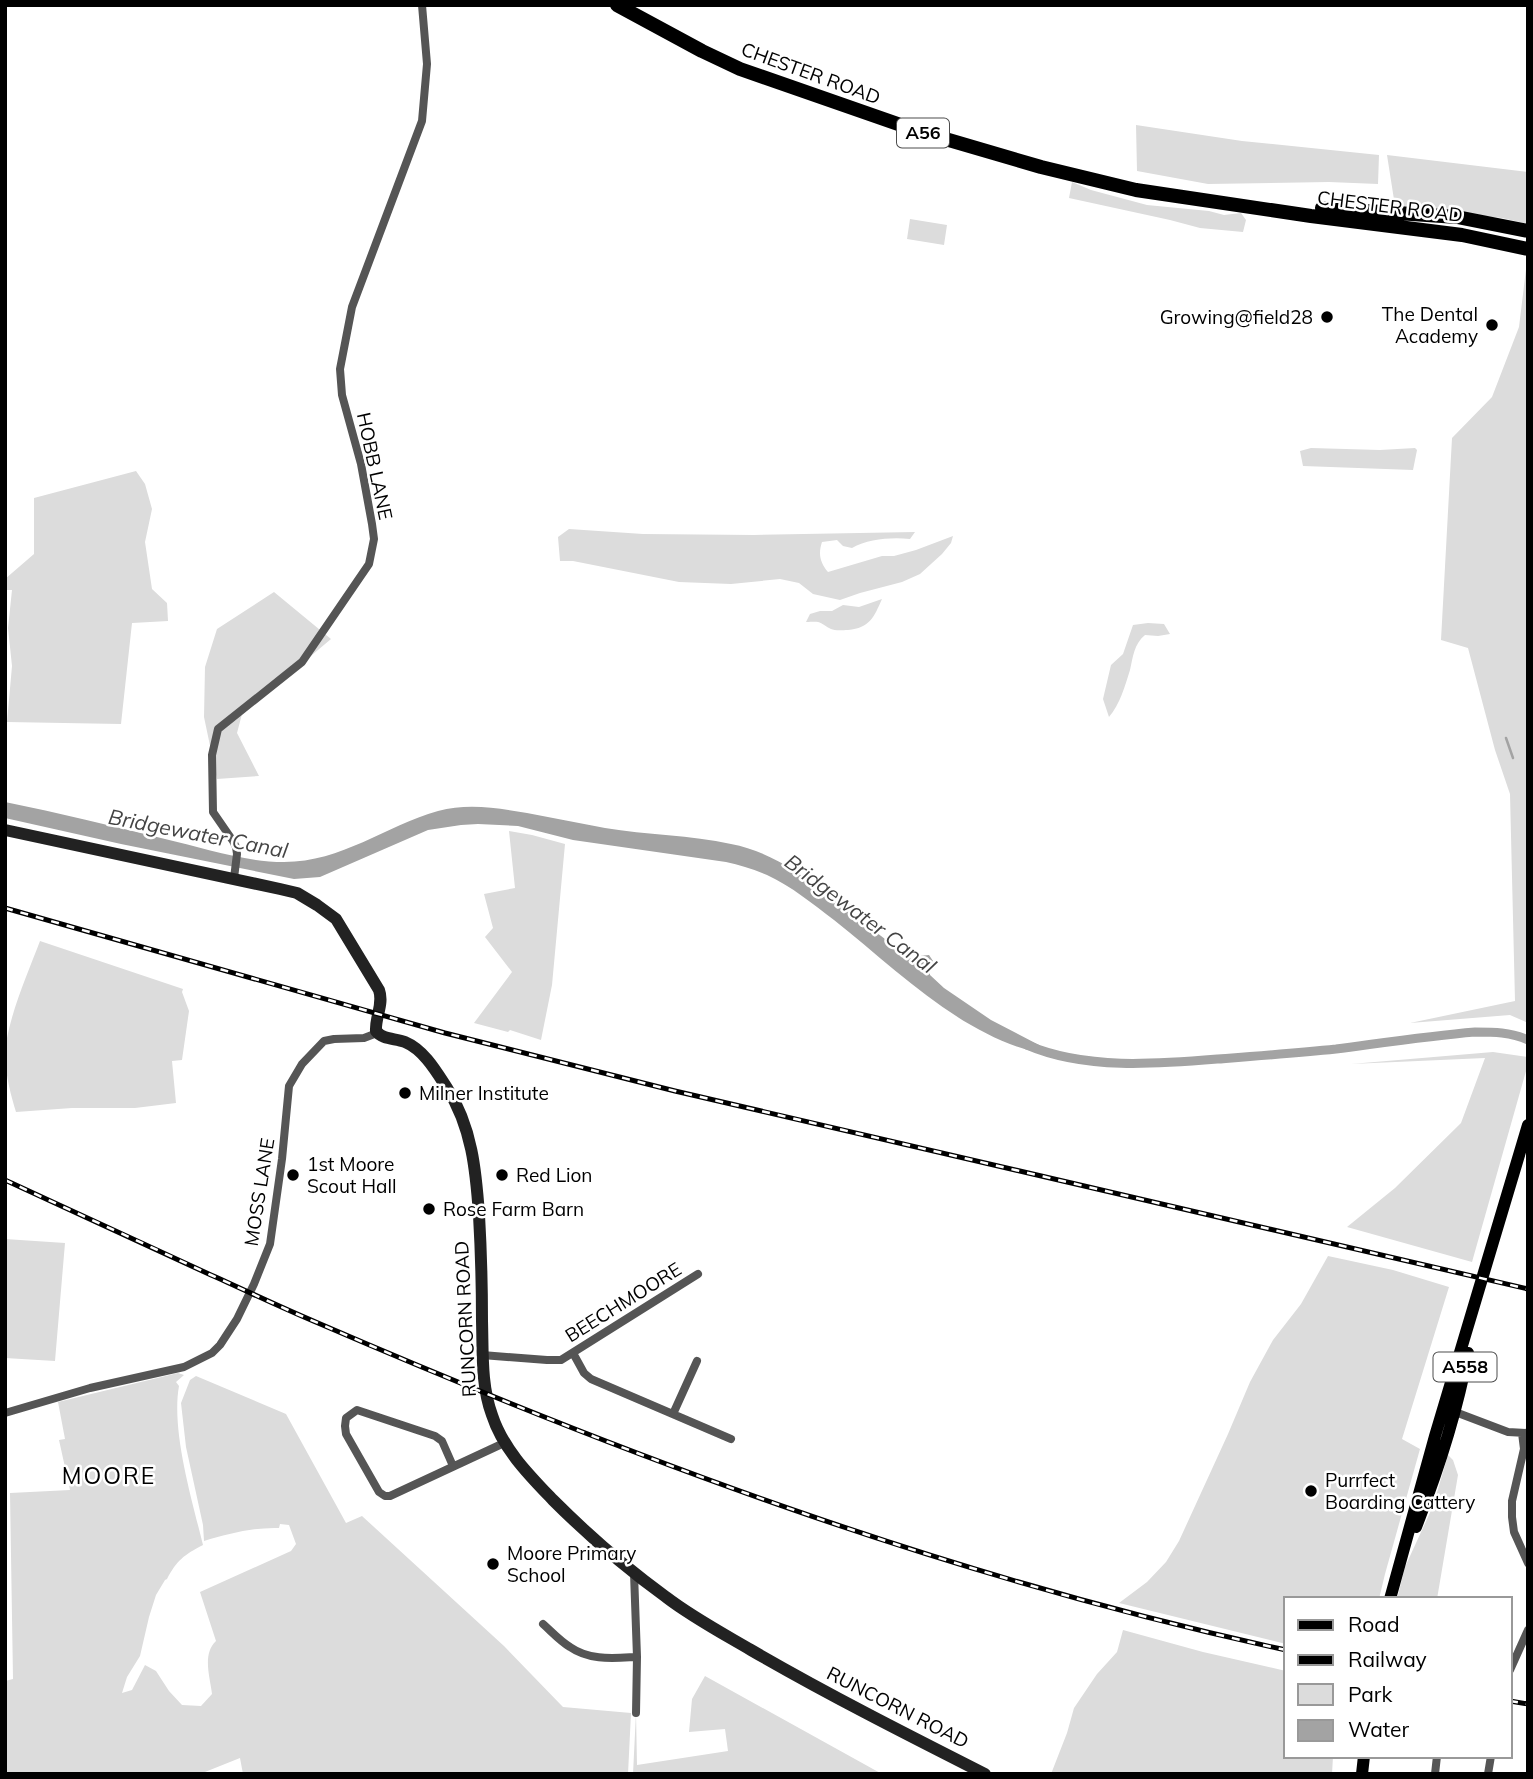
<svg xmlns="http://www.w3.org/2000/svg" width="1533" height="1779" viewBox="0 0 1533 1779" font-family="Mulish,sans-serif">
  <rect width="100%" height="100%" fill="#fff"/>
  <path fill="#dcdcdc" d="M1136,125L1242,141L1379,155L1378,184L1329,182L1208,184L1137,171Z
    M1387,155L1528,172V224L1502,218L1395,206Z
    M1072,182L1091,190L1147,205L1209,211L1224,215L1241,213L1246,220L1243,232L1200,228L1170,220L1069,198Z
    M910,219L947,225L944,245L907,239Z
    M1527,261L1528,1023L1510,1015L1410,1023L1515,1001L1510,794L1495,750L1468,648L1441,640L1452,438L1492,397L1519,327Z
    M1311,448L1380,450L1415,448L1417,450L1413,470L1303,466L1300,451Z
    M136,471L145,484L152,509L145,542L152,589L167,603L168,621L132,623L121,724L7,722L12,666L8,628L12,590H6L5,579L34,554V498Z
    M569,529L643,534L754,535L915,532L910,539C891,537 868,539 852,548L843,546L837,540L822,542C818,554 820,562 828,572L882,556H894L916,550L953,536L951,543L942,554L920,574L902,582L860,593L840,600L813,594L799,583L780,579L731,584L679,582L573,561H560L558,537Z
    M274,592L331,639L242,714L237,733L259,776L217,779L204,717L205,667L217,629Z
    M882,599C874,617 870,628 848,630C843,630 835,631 831,629C818,622 822,621 806,622L810,614L820,611H832L843,605L859,607Z
    M1148,623L1164,624L1170,634L1158,636L1145,635C1134,644 1133,657 1130,670C1125,686 1120,704 1109,717L1103,699L1111,665L1123,654L1133,625Z
    M509,831L532,835L565,844L552,985L541,1040L510,1030L508,1032L474,1023L512,972L485,937L493,928L484,894L515,888Z
    M40,941L183,989L182,992L189,1011L182,1060L172,1061L176,1103L135,1108H72L16,1112C11,1096 6,1076 5,1058C5,1024 28,973 40,941Z
    M1493,1052L1528,1057V1064L1472,1262L1347,1227L1395,1188L1461,1123L1485,1058L1351,1064Z
    M5,1239L65,1243L55,1361L5,1358Z
    M1328,1256L1393,1270L1449,1287L1402,1439L1420,1449L1385,1574L1379,1599H1286V1644L1119,1603L1147,1582L1166,1562L1179,1541L1228,1434L1250,1382L1273,1340L1301,1304Z
    M178,1373L184,1375L176,1382L179,1386C171,1430 192,1500 203,1545C184,1555 177,1560 167,1579L165,1580L156,1595L149,1617L140,1656L127,1677L122,1693L132,1690L145,1665L156,1671L169,1691L182,1705L201,1706L212,1694C210,1677 202,1654 216,1641L200,1592L291,1551L296,1544L289,1525L280,1524L279,1528C254,1527 228,1534 204,1541L203,1525L186,1447L181,1403L190,1380L196,1376L286,1414L346,1523L362,1516L504,1646L563,1707L631,1713L628,1774H243L240,1758L200,1774H5V1681L13,1679L10,1493L70,1490L59,1440L65,1439L58,1402Z
    M1448,1455L1453,1460L1458,1475L1437,1599H1397L1405,1567L1433,1506Z
    M1123,1630L1203,1652L1286,1671V1756H1333L1332,1774H1051L1067,1733L1074,1708L1097,1674L1117,1652Z
    M705,1676L882,1774H633L636,1713L637,1765L728,1751L725,1729L689,1732L692,1699Z"/>
  <path fill="#a3a3a3" d="M5,802C59,813 112,826 165,839C204,848 244,862 284,862C342,862 385,826 438,811C468,803 497,808 527,813C553,818 579,823 605,828C646,835 691,835 731,844C753,848 774,858 794,870L914,961L919,956L929,955L933,961L930,972V975L944,988L991,1020L1039,1045L1035,1052C957,1032 896,969 834,920C813,904 791,886 767,875C753,869 740,865 726,862L573,840L518,826L478,824L461,825L428,830L320,877L294,879L121,844L5,818Z"/>
  <g fill="none" stroke-linecap="round" stroke-linejoin="round">
    <path stroke="#a3a3a3" stroke-width="2.5" d="M1506,738L1513,758"/>
    <path stroke="#a3a3a3" stroke-width="9" d="M1027,1045C1085,1070 1157,1064 1218,1059C1257,1056 1297,1053 1336,1049C1382,1043 1428,1036 1475,1032C1493,1032 1511,1032 1528,1040"/>
    <path stroke="#555" stroke-width="8" d="M234,878L237,854L236,847L233,841L213,812L212,755L218,729L302,662L369,564L374,539L372,524L361,464L342,395L340,369L352,307L422,121L427,64L422,5
      M573,1353L584,1373L591,1379L731,1439
      M482,1355L547,1360H561L698,1274
      M1450,1410L1508,1432L1528,1433
      M5,1413L90,1388L184,1367L212,1353L220,1345L237,1319L254,1284L270,1244L282,1159L289,1086L302,1064L324,1041L334,1039L364,1038L377,1033
      M673,1414L697,1361
      M1522,1433L1524,1449L1512,1501V1517L1514,1532L1528,1563
      M453,1466L442,1441L435,1436L357,1410L346,1418L345,1426L346,1434L379,1492L385,1496H390L504,1443
      M634,1573L637,1657L636,1713
      M543,1624C552,1632 560,1641 570,1647C590,1661 614,1658 637,1657
      M1510,1670L1528,1630
      M1435,1774L1437,1756
      M1488,1774L1491,1756"/>
    <path stroke="#222" stroke-width="12" d="M5,830L280,889L297,893L317,905L336,919L379,990C384,1004 375,1017 376,1031C383,1040 395,1038 405,1042C424,1050 436,1071 447,1088C472,1127 476,1171 479,1215C481,1250 482,1286 482,1321C483,1353 481,1385 492,1415C503,1449 529,1475 553,1500C588,1535 626,1568 666,1597C692,1617 722,1633 751,1650C827,1694 906,1734 985,1774"/>
    <path stroke="#000" stroke-width="12" d="M1416,1527C1438,1471 1457,1412 1468,1353
      M1390,1599L1435,1436L1528,1125
      M1362,1774L1364,1756"/>
    <path stroke="#000" stroke-width="14" d="M617,5L702,51L740,69L918,131L1041,167L1136,190L1311,216L1462,235L1528,249
      M1322,208L1457,217L1528,231"/>
    <defs>
      <path id="rail" d="M5,908L445,1033L675,1091L1528,1289
        M5,1180C74,1212 143,1243 211,1275C247,1291 282,1308 318,1323C631,1458 952,1578 1286,1650
        M1510,1701L1528,1704"/>
    </defs>
    <use href="#rail" stroke="#000" stroke-width="5"/>
    <use href="#rail" stroke="#fff" stroke-width="2.5" stroke-dasharray="8" stroke-linecap="butt"/>
  </g>
  <g fill="#000" stroke="#fff" stroke-width="2.5">
    <circle cx="1327" cy="317" r="7"/>
    <circle cx="1492" cy="325" r="7"/>
    <circle cx="405" cy="1093" r="7"/>
    <circle cx="293" cy="1175" r="7"/>
    <circle cx="502" cy="1175" r="7"/>
    <circle cx="429" cy="1209" r="7"/>
    <circle cx="1311" cy="1491" r="7"/>
    <circle cx="493" cy="1564" r="7"/>
  </g>
  <g text-anchor="middle" stroke-width="5" stroke-linejoin="round" paint-order="stroke">
    <g fill="#fff" stroke="#4c4c4c" stroke-width="2">
      <rect x="897" y="118.5" width="52" height="29" rx="5"/>
      <rect x="1433.5" y="1352.5" width="63" height="29" rx="5"/>
    </g>
    <g font-size="18" font-weight="bold" fill="#000">
      <text x="923" y="139">A56</text>
      <text x="1465" y="1373">A558</text>
    </g>
    <g font-size="19" fill="#000" stroke="#fff">
      <text transform="translate(811 73) rotate(20)" y="7">CHESTER ROAD</text>
      <text transform="translate(1390 206) rotate(7)" y="7">CHESTER ROAD</text>
      <text transform="translate(375 466) rotate(78)" y="7">HOBB LANE</text>
      <text transform="translate(259 1192) rotate(-81)" y="7">MOSS LANE</text>
      <text transform="translate(623 1302) rotate(-32)" y="7">BEECHMOORE</text>
      <text transform="translate(465 1319) rotate(-93)" y="7">RUNCORN ROAD</text>
      <text transform="translate(898 1707) rotate(27)" y="7">RUNCORN ROAD</text>
    </g>
    <g font-size="19" fill="#000" stroke="#fff" text-anchor="start">
      <text x="1478" y="321" text-anchor="end">The Dental<tspan x="1478" dy="22">Academy</tspan></text>
      <text x="1313" y="324" text-anchor="end">Growing@field28</text>
      <text x="419" y="1100">Milner Institute</text>
      <text x="307" y="1171">1st Moore<tspan x="307" dy="22">Scout Hall</tspan></text>
      <text x="516" y="1182">Red Lion</text>
      <text x="443" y="1216">Rose Farm Barn</text>
      <text x="1325" y="1487">Purrfect<tspan x="1325" dy="22">Boarding Cattery</tspan></text>
      <text x="507" y="1560">Moore Primary<tspan x="507" dy="22">School</tspan></text>
    </g>
    <g font-size="21" font-style="italic" fill="#444" stroke="#fff">
      <text transform="translate(198 834) rotate(11)" y="7">Bridgewater Canal</text>
      <text transform="translate(860 914) rotate(37)" y="7">Bridgewater Canal</text>
    </g>
    <g font-size="23" letter-spacing="2" fill="#000" stroke="#fff">
      <text x="109" y="1484">MOORE</text>
    </g>
  </g>
  <rect width="1533" height="1779" fill="none" stroke="#000000" stroke-width="14"/>
  <rect x="1284" y="1597" width="228" height="161" fill="#ffffff" stroke="#999999" stroke-width="2"/>
  <rect x="1298" y="1620" width="35" height="10" fill="#000000" stroke="#999999" stroke-width="2"/>
  <text x="1348" y="1632" font-size="21" fill="#000000">Road</text>
  <rect x="1298" y="1655" width="35" height="10" fill="#000000" stroke="#999999" stroke-width="2"/>
  <text x="1348" y="1667" font-size="21" fill="#000000">Railway</text>
  <rect x="1298" y="1684" width="35" height="21" fill="#dcdcdc" stroke="#999999" stroke-width="2"/>
  <text x="1348" y="1702" font-size="21" fill="#000000">Park</text>
  <rect x="1298" y="1720" width="35" height="21" fill="#a3a3a3" stroke="#999999" stroke-width="2"/>
  <text x="1348" y="1737" font-size="21" fill="#000000">Water</text>
</svg>
